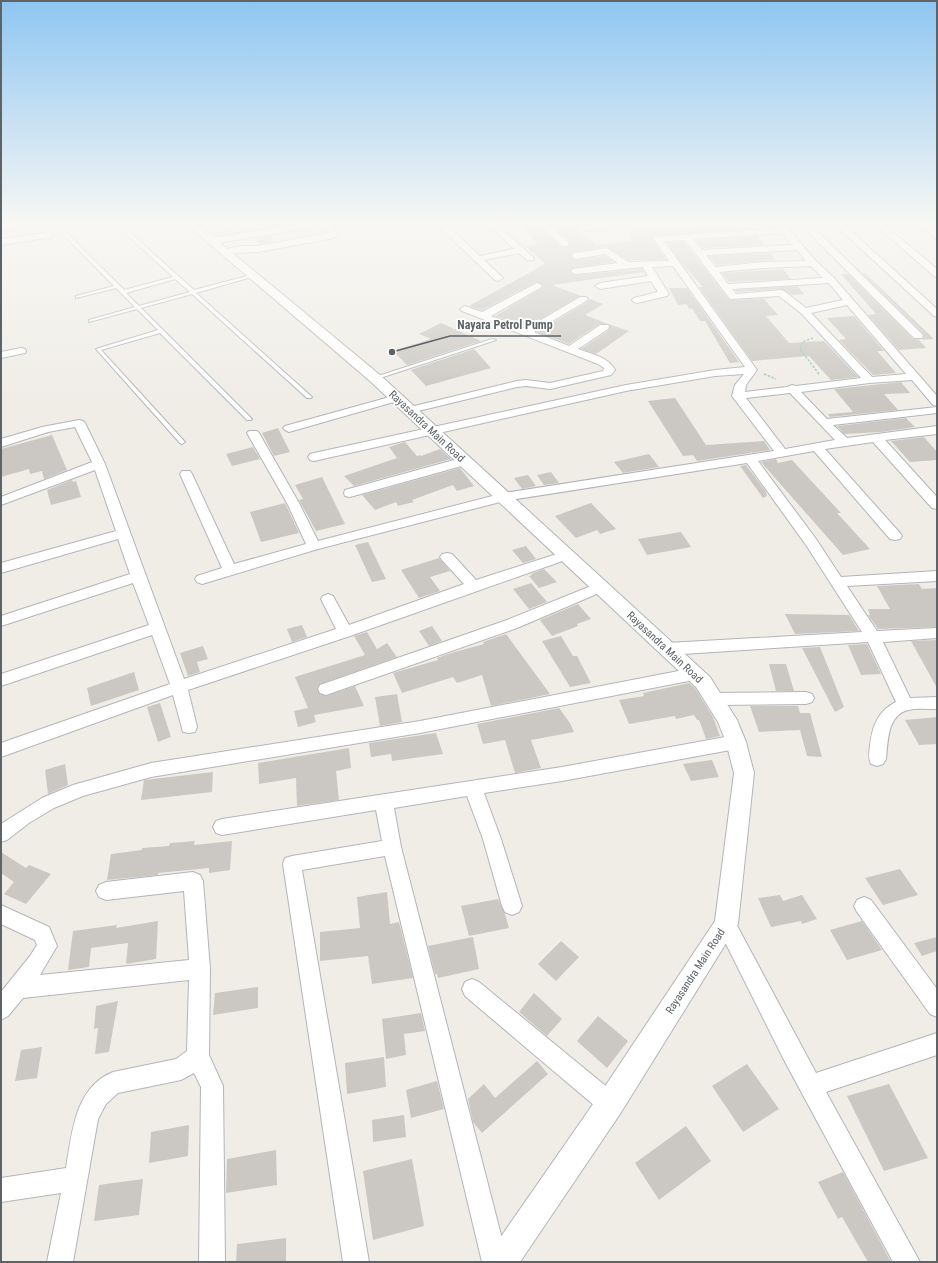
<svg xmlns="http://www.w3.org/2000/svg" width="938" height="1263" viewBox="0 0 938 1263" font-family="'Roboto Condensed',sans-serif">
  <rect width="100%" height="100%" fill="#f0ede7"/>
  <path fill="#cbc8c3" d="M548,222H570L576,228V230L596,245L633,241L627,231L701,228L697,222H727L731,226H749L751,229L655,236L653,240L666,260H628L607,247L574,252L570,256L574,260L605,256L614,262L573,268L570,271L576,275L642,269L644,272L552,285L581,296L526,327L495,316L541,289L544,286L540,283L536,282L482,310L469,306L545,264L526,246L538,244L520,225L535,223L561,247H569L570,243L569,241Z
    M271,236L274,242L259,244L255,238Z
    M757,236L765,245L703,248L696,240Z
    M667,242H684L729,300L773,298L764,299L778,315L766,316L789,343L824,341L858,377L831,380L809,356L752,361L699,287H703L679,260Z
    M771,253L775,260L716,265L709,256Z
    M783,269L791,279L729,282L722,273Z
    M862,273H865L934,339L919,340L926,348L899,350L868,315L876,314L841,274H848L913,339L922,340L924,337L923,333Z
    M798,286L804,294L792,295L781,289L737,292L735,290Z
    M669,288H687L739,362L730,363L705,321H700L692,308L689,309L687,304L678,305Z
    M590,299L603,304L585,315L608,324H599L569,344L537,332L587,302Z
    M854,316L884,351H877L896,373L873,375L839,340L846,339L827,318Z
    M441,323L481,341L407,365L393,351L431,339L419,334Z
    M608,324L629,331L596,354L581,349L609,330L610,326Z
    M474,349L491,368L426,386L411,370Z
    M901,382L910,393L884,394L898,410L830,417L828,414L853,412L834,389Z
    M675,398L706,445L764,441L770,450L752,453L751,451V453L697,461L693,455L683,456L648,401Z
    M906,418L915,427L882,432L844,434L837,426Z
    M278,428L290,452L274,456L262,433Z
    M52,435L67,470L44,479L42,471L30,474L29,469L1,477V449Z
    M924,437L937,452V460L910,462L891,441Z
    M405,442L417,456L420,455L421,456L440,449L451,459L354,486L344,476L397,458L389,447Z
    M253,447L260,459L232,466L226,454Z
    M649,454L659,467L623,473L614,462Z
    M776,459L778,463L792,460L841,513H837L870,549L843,555L761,462Z
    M746,465L766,492L767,496L763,498L740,466Z
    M460,468L474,486L457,491L453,485L412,500L414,502L398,506L396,502L375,510L362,495Z
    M551,472L559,483L544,485L537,475Z
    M528,475L536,486L522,489L514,478Z
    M322,477L345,524L316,531L299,500L303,499L295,485Z
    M72,480L73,482L76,481L81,497L51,505L47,490Z
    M285,503L299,533L261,542L250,512Z
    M591,503L616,529L600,534L597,530L576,538L555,516Z
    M681,532L691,547L647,555L638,539Z
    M368,542L386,579L372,582L355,545Z
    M526,546L536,559L523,563L512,550Z
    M439,558L450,571L430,577L440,591L419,598L401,570Z
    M544,569L557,582L539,588L529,576L532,575L531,574Z
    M531,583L547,602L529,609L513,589Z
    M919,584L922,589L937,588V627L878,629L868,615H870L868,609H890L877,586Z
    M578,604L591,619L577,624L578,626L552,636L540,620Z
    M785,614L849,615L859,631L795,634Z
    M302,625L307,637L292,642L287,629Z
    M432,626L442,641L429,646L419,631Z
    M367,632L377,649L387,643L397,657L320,684L317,688L320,694L326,696L355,686L364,706L314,715L316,722L298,727L294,711L308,708L295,677L365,655L354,636Z
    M506,634L550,694L491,706L482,675L457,683L453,677L402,693L393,673L438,660L437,658L451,653L484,644L483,642Z
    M561,636L573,656H577L591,683L570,687L542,641Z
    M937,640V688L911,641Z
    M867,644L881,674L861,675L848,645Z
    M203,646L208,659L197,662L200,672L188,676L180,653Z
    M820,647L844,707L835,712L802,648Z
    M769,664H786L794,691H776Z
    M134,672L139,690L91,706L87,688Z
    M689,683L695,688L713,717L720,736L706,739L699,720H697L694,715L676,719L675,716L629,724L619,700L644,696L643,693Z
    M397,694L402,722L380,726L375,697Z
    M160,703L171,737L158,742L147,707Z
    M750,706H798L800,713H810L822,757L807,756L800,730L759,732Z
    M559,708L570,723L574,732L531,740L541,768L515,773L505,740L483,744L477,724Z
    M937,717V744L919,745L905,720Z
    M436,733L443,754L392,761L391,754L371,757L369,743Z
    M349,748L351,768L336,771L339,800L297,806L296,778L259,784L258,763Z
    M712,760L719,777L691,781L683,764Z
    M65,764L68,785L48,794L45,770Z
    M213,772L212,792L141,800L144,780Z
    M195,841L194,845L232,841L230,870L209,873V868L158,873V875L107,880L111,854L142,850V848L169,846L170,843Z
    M1,852L26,868L29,865L51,874L26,904L4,894L14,882L1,873Z
    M900,869L918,895L883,905L865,878Z
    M387,892L390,924L399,922L413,978L372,984L368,956L320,961V932L360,928L357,897Z
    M780,895L783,901L802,895L817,919L802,924L801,921L771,927L758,898Z
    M498,899L505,914L509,928L469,936L461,906Z
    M158,921L156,959L126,964L128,943L91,948L89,967L68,970L73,931L117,925L116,928Z
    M862,921L882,950L847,960L830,930Z
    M473,937L479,969L438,978L437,974H435L428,946Z
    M937,937V951L922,956L914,943Z
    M561,941L579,957L556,981L538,964Z
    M258,987V1008L213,1015L215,993Z
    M534,993L562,1019L547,1036L519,1012Z
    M118,1001L109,1052L95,1054L98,1028L94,1029L96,1006Z
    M421,1013L425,1031L404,1034L406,1055L386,1059L382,1019Z
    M598,1016L628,1041L607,1068L577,1041Z
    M42,1047L37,1078L15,1081L21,1050Z
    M384,1057L386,1087L347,1094L345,1063Z
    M537,1061L548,1074L482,1133L473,1122L468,1099L484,1084L495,1098Z
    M747,1064L779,1109L743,1132L712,1086Z
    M437,1081L444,1109L411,1118L406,1090Z
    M889,1084L928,1158L884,1171L847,1096Z
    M404,1115L406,1137L373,1142L372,1120Z
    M189,1125L188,1156L149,1163L151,1132Z
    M686,1126L711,1161L659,1200L635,1163Z
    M276,1150L277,1185L226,1193L227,1159Z
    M412,1159L424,1226L373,1240L363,1171Z
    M843,1172L891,1262H868L842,1217L838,1219L818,1182Z
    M143,1179L139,1215L94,1221L99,1185Z
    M286,1238V1262H236L237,1244Z"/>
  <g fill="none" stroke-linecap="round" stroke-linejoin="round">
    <defs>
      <path id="service" d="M55,222H59L64,230L124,290L173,277L113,222H118L194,290L255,274V276L196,293L312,397L311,398H307L192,294L141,308L252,419L251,420H247L160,333L101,350L185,442L182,444L180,443L96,349L158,330L137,309L89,322V320L135,307L116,288L76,298V296L114,286L61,232ZM175,279L190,292L139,306L126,293Z
        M284,222H295L207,237L205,236Z
        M492,339L496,340L377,379L372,378Z"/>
      <path id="minor" d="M18,222H43L39,225L1,230V224Z
        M312,222H329L338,235L334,238L258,252L222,254L221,252L222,250L242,246H258L329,233L322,226L212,244L208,241L212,238Z
        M434,222H443L480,256L514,249L485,222H494L534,258L533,260H527L519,253L484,260L503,278L498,281L495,280Z
        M536,222H545L568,242L569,244L568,246H562Z
        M606,222H642C638,225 590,230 581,232L577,229L581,226Z
        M790,222H799L798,225L789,230L816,261L834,278L937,396V406L933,405L912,380L869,383L801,392L827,419L937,407V413L833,425L847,438L937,426V434L885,440L937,497V509L932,508L873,442L825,449L900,533L902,536L900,539L895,540L890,539L814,451L758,461L816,539L841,577L937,571V581L847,586L877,631L937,628V638L883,642L910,698L937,697V709C928,709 917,708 908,710C887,715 888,742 886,759L883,764L877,766L871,764C868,758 869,752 870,746C872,726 878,711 896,702L868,642L667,655L662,653L659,649L662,645L667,643L862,632L806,545L747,463L504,501L318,549L202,584L197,582L195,579L197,576L222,568L180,474L182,471H190L192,474L234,564L306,544L287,503L247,433L249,431H257L259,433L299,503L318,541L504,493L774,451L732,396L735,385L744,374L715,376L626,391L314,461L310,460L308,457L310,454L314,453L626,385L715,370L745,367L673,266L652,267L669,294L667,296L637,303L634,302L632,300L634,298L658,292L651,281L600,289L595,286L600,283L648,276L643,267L576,274L573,273L571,271L573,269L618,263L605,254L575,259L571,256L575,253L607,248L628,262L669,261L654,239L655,237L782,228ZM782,233L792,245L702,250L693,239ZM685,240L730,299L779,296L801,313L861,378L796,386L792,385L787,387L745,392L746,385L757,370L664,241ZM797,250L806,261L764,262L715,267L706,255ZM811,266L823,278L728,284L719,272L764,268ZM829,283L843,300L806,308L784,291L781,290L736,294L732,289ZM847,305L906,374L872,377L811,313ZM790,393L835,440L785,449L746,398Z
        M800,222H808L922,334L923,336L922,338H914L801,225Z
        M832,222H841L937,309V317L934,316Z
        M872,222H881L937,269V277L934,276Z
        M913,222H923L937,232V239Z
        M49,232L53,235L52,237L1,245V239Z
        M537,283L540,284L542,286L540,288L491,316L526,329L580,297H586L588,299L586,301L534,332L569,346L600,325H608L609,327L608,329L578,349C591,354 609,357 615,370L611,375L550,389L526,386L517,387L410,413L406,412L404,410L406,408L517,381L526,380L550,383L603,371L604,368L598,364L462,311L460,309L465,306L482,312Z
        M21,348L25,349L26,351L25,353L1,358V352Z
        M397,395L401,396L403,398L401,400L289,432L285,430L283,428L285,426Z
        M79,420L83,421L85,423L105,464L184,679L336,629L321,599L323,596L328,594L333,596L349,625L464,584L442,560L440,557L442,554L447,553L452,554L476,580L566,551L571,552L573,555L571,558L350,636L188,690L197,727L195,732L189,733L183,732L173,695L1,757V743L170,684L152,635L1,686V674L149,625L133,583L1,626V616L130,574L118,539L1,573V563L116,531L95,470L1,505V497L92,462L75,427L48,432L1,447V439L42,427Z
        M465,457L469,458L471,461L469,464L350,497L345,496L344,493L345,490Z
        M601,582L606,584L608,587L606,590L517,628L326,695L320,693L318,689L320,685L507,620Z
        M694,668L700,670L702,674L700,678L694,680L420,733L151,777L83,796L54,808L29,823L7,840L1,842V824L42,798L73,785L151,763L420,721Z
        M806,692L812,694L814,698L812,702L806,704L714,705L708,703L706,699L708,695L714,693Z
        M736,735L742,737L744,742L742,747L736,749L562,781L484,793L501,839L522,906L519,912L512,915L505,912L502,906L483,839L467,796L394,808L401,847L508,1262H482L385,856L302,870L369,1262H343L283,864L285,858L292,856L382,841L376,810L222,835L216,833L213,827L216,821L222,819L562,767Z
        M193,872L200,875L203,881L210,969L209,1055L223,1086L225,1262H199L201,1087L194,1073L181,1080L118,1093L106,1104L98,1119L73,1262H47L61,1193L1,1202V1178L66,1168C72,1133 75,1087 113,1072L176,1059L187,1051L189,980L23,998L8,1016L1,1020V992L30,956L37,945L35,940L1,924V905L49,927L57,946L40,975L189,960L184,891L106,900L99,897L96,891L99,885L106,882Z
        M864,897L871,900L937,989V1017L930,1014L857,912L854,906L857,900Z
        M726,915L733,918L816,1073L937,1033V1055L826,1092L920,1262H893L784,1060L716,924L719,918Z
        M472,979L479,982L618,1096L621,1104L618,1112L610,1115L602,1112L465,996L462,989L465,982Z"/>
      <path id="tertiary" d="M184,222H195L380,375L710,677L737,720L746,742L754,773L738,924L620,1114L520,1262H487L491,1251L600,1094L715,921L734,773L726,742L718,722L696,687L370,381Z
        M785,222H829L824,225H790Z"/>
    </defs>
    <use href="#service" stroke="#b2b5b9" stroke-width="2"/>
    <use href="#minor" stroke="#b2b5b9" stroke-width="2"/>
    <use href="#tertiary" stroke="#b2b5b9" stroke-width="2"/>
    <path stroke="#9ecba5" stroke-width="1.5" stroke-dasharray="2.5 1.5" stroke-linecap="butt" d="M813,338L802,342L800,349L819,374
      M764,374L776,379"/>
    <use href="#service" fill="#fff" fill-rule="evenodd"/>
    <use href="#minor" fill="#fff" fill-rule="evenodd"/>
    <use href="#tertiary" fill="#fff" fill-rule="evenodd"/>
  </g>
  <linearGradient id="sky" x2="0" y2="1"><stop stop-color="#8ec6f1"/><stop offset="0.56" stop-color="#f8f7f4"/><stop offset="1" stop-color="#f8f7f4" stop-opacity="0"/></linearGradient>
  <rect width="938" height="399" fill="url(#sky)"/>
  <g text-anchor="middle" stroke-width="3.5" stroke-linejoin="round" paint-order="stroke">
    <g font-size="11" fill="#5e6367" stroke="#fff">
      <text transform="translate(427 426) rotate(43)" y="4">Rayasandra Main Road</text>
      <text transform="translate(665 647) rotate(43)" y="4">Rayasandra Main Road</text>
      <text transform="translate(695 971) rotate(-57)" y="4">Rayasandra Main Road</text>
    </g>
  </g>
  <path fill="none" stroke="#5e6367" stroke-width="1.5" d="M392 352L450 336H561"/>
  <circle fill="#5e6367" stroke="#fff" stroke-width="1.5" cx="392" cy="352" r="4"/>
  <g font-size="12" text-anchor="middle" font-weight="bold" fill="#5e6367" stroke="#fff" stroke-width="3.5" stroke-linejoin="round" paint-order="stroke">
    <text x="505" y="329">Nayara Petrol Pump</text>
  </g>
  <rect width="938" height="1263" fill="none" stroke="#5e6367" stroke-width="4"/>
</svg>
